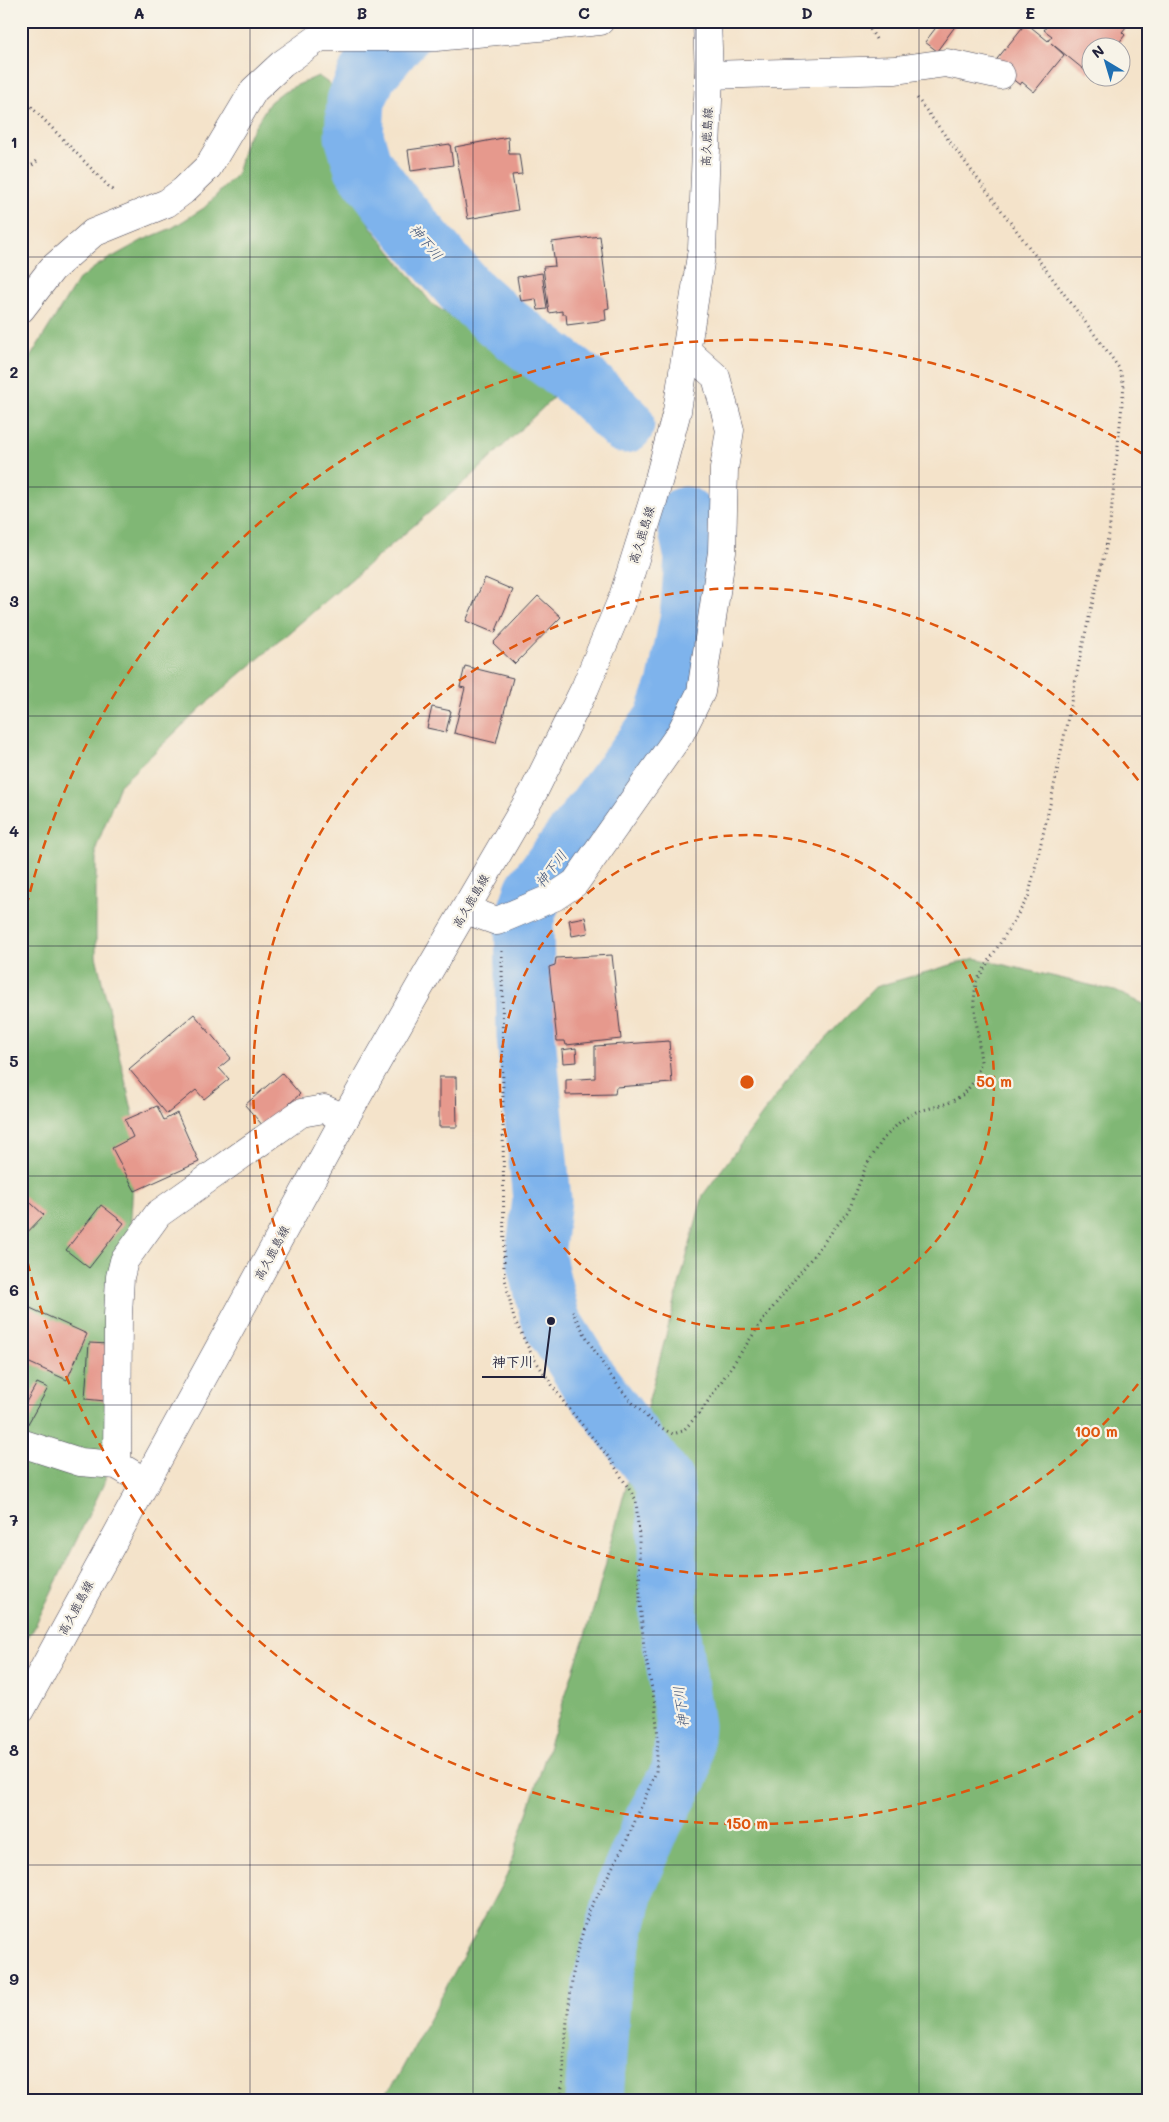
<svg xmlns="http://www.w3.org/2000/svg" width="1169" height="2122" viewBox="0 0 1169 2122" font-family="Mali,'Klee One',sans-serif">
  <rect width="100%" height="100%" fill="#f7f3e8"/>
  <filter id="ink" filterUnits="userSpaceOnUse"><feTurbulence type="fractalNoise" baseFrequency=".02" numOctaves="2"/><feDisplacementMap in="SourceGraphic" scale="10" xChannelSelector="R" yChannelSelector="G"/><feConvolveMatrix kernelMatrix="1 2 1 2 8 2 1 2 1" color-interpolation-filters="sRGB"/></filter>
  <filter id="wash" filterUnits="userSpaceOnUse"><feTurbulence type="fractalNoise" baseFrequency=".0096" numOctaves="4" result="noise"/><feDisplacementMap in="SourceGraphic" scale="20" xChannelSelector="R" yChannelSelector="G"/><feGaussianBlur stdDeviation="1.12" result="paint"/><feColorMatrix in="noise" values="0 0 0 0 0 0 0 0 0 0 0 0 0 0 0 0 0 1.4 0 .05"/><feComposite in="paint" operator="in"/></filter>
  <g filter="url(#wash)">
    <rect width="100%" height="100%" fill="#f4e3ca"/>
    <path fill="#80b774" stroke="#516c58" d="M318,76L334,87L328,141L371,227L432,304L529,367L553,398L473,475L202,707L120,785L96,848V956L136,1127L124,1343L106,1479L33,1630L21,1646V372L78,280L98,265L143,240L172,228L204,208L237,174L246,140L270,102L284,91Z
      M975,958L1115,991L1148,1006V2101H379L396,2080L507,1875L595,1604L703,1195L796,1069L875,987Z"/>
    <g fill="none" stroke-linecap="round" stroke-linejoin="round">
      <path stroke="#7eb3ec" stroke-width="59" d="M421,21L409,25L368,73L356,101L354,136L363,166L393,206L466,291L501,322L585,385L625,424
        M594,2101L602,1982L626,1886L654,1820L681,1772L685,1726L669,1622L668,1546L664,1481L588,1380L551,1321L535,1255L542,1200L526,1036L524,921L534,891L663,721L676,686L689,619L694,558L685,516"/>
    </g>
    <g id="blocks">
      <path fill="#e6998d" d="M941,21H959L937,51L925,42Z
        M1051,21H1131L1122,32L1125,35L1115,48H1092V69L1088,73L1051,43L1064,55L1034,92L1022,82L1020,85L993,64L1026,23L1048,41L1052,36L1044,30Z
        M508,137L509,154H519L522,174L512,175L518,210L468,219L455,147Z
        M450,144L453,165L411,171L408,150Z
        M600,236L609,308L605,309L606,320L567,325L566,314H562V311L549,313L543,267L555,266L552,242Z
        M542,273L547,309L538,310L536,299L521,301L517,277Z
        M485,578L513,590L495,633L466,621Z
        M538,596L561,617L515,664L493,643Z
        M465,666L513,678L496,743L454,733L465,688L460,687Z
        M432,707L451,711L446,732L427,728Z
        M585,917L588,933L572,936L569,920Z
        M612,955L621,1039L566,1045L565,1041H557L549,967L555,965L556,958Z
        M194,1014L231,1058L219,1068L229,1079L204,1099L196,1090L167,1114L129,1069Z
        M669,1041L672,1083L616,1087L615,1094L566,1095V1080L595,1078V1046Z
        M576,1048L577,1062L563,1063L562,1050Z
        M282,1073L300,1094L264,1127L245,1105Z
        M439,1077H456L457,1127H439Z
        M157,1106L164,1120L177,1113L199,1162L135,1191L112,1148L133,1137L125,1120Z
        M21,1194L44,1215L21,1239Z
        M101,1205L124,1223L89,1268L66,1250Z
        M28,1307L87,1334L67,1380L21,1359V1321Z
        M89,1343L109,1344L105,1401L85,1399Z
        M37,1383L48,1388L25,1429L21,1426V1411Z"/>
    </g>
  </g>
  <g filter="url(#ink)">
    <use href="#blocks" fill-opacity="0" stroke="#423f50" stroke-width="1"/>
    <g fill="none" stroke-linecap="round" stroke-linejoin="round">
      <defs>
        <path id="street" d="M709,75L896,70L946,63L1001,75
          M21,309L52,269L93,233L167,203L183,191L208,167L254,90L282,64L320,37H436L600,21
          M466,910L497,921L554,897L575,883L680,734L701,692L722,552L724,469L730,430L716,377L687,351
          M21,1443L80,1462L117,1465L132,1474
          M117,1465L118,1315L120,1277L124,1261L158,1214L301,1113L324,1109L345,1118"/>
        <path id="secondary" d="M21,1710L345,1118L419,988L533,793L585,688L623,597L653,501L677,411L702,249L709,75L707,21"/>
      </defs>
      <use href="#street" stroke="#423f50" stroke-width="29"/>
      <use href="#secondary" stroke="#423f50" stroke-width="29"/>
      <path stroke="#423f50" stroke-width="3" stroke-dasharray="1 4" stroke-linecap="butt" d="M865,21L876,39
        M21,96L114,192
        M21,175L37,161
        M502,951L504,1274L514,1319L533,1357L565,1404L610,1459L636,1500L639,1537L640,1602L644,1648L655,1704L658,1738L656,1772L626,1842L589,1911L575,1958L567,2020L561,2101
        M572,1311C594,1352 629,1414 673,1434L683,1431L702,1410L763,1320L849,1210L866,1166L883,1139L901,1121L916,1112L949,1103L964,1094L975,1080L981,1062L974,1001L976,982L1028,898L1052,796L1083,643L1109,534L1124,385L1119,368L1107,351L917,98"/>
      <use href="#street" stroke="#fff" stroke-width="28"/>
      <use href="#secondary" stroke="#fff" stroke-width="28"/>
    </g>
  </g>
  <path fill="none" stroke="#22223b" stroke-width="1" stroke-opacity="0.55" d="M250,21V2101M473,21V2101M696,21V2101M919,21V2101M21,257H1148M21,487H1148M21,716H1148M21,946H1148M21,1176H1148M21,1405H1148M21,1635H1148M21,1865H1148"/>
  <g fill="none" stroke="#de560e" stroke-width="2.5" stroke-dasharray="9 6">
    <circle cx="747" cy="1082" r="247"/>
    <path d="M1147 1372A494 494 0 1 1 1147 792"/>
    <path d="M1146 1708A742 742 0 0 1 23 1243M23 921A742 742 0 0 1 1146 456"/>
  </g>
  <g text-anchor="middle" stroke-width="4.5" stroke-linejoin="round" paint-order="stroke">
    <g font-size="12" fill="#22223b" stroke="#f7f3e8">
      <text transform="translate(707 137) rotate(-88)" y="4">高久鹿島線</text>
      <text transform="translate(642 535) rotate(-73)" y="4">高久鹿島線</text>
      <text transform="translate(471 901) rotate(-60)" y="4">高久鹿島線</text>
      <text transform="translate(272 1253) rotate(-62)" y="4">高久鹿島線</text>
      <text transform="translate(76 1608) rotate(-62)" y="4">高久鹿島線</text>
    </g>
    <g font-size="14" font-style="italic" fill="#425579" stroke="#f7f3e8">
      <text transform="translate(426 242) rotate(50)" y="5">神下川</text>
      <text transform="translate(551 869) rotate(-53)" y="5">神下川</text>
      <text transform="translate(681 1707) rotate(-97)" y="5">神下川</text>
    </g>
  </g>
  <circle cx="747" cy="1082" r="8" fill="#de560e" stroke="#f7f3e8" stroke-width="2.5"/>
  <g font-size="15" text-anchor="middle" font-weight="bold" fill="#de560e" stroke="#f7f3e8" stroke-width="4.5" stroke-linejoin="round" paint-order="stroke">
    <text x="994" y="1087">50 m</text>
    <text x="1096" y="1437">100 m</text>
    <text x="747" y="1829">150 m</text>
  </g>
  <path fill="none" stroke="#22223b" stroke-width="2" d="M551 1321L544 1377H482"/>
  <circle fill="#22223b" stroke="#f7f3e8" stroke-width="2" cx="551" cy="1321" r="5"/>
  <g font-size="14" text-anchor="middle" font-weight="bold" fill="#22223b" stroke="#f7f3e8" stroke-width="4.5" stroke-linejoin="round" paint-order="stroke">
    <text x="513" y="1367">神下川</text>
  </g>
  <rect width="1169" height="2122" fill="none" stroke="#f7f3e8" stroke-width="55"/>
  <g transform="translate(1106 62) rotate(322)"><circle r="24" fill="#f7f3e8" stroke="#a29fa3"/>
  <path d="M0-4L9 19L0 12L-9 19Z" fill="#1f6fb2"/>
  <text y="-8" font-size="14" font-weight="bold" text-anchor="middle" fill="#22223b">N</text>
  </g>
  <rect x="28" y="28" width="1114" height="2066" fill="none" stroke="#22223b" stroke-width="2"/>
  <g font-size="16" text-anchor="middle" font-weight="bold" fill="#22223b">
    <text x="139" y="19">A</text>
    <text x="362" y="19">B</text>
    <text x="584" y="19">C</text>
    <text x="807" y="19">D</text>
    <text x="1030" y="19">E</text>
    <text x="14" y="148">1</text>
    <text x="14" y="378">2</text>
    <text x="14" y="607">3</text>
    <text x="14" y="837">4</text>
    <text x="14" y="1067">5</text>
    <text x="14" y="1296">6</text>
    <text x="14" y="1526">7</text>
    <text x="14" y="1756">8</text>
    <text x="14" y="1985">9</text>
  </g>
</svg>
